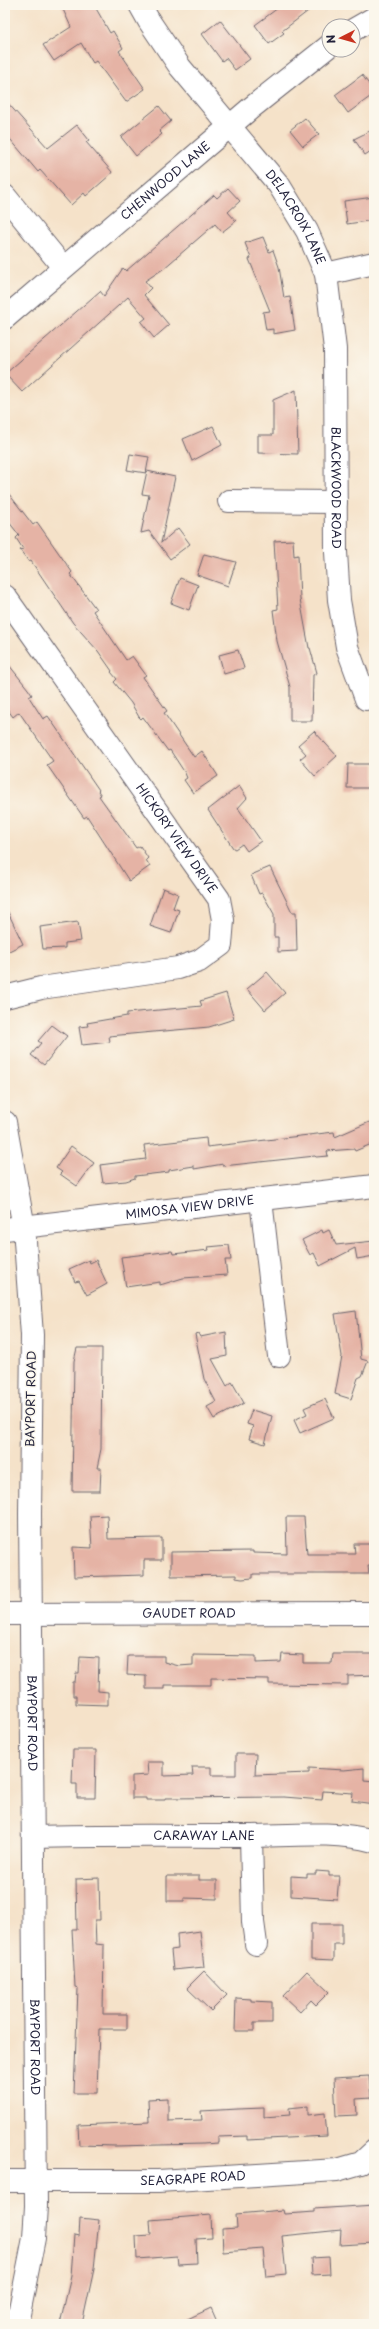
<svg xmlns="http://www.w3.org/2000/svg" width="379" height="2329" viewBox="0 0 379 2329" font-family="'Playpen Sans',sans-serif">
  <rect width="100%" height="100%" fill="#fbf7ec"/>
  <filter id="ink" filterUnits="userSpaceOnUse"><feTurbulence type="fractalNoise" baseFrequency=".025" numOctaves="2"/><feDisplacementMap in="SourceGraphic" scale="8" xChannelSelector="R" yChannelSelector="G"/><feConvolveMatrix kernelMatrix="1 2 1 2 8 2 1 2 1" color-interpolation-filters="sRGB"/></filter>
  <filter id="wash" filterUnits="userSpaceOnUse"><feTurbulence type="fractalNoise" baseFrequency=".012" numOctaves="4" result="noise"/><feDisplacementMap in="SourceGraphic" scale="16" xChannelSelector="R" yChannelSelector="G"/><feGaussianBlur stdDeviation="0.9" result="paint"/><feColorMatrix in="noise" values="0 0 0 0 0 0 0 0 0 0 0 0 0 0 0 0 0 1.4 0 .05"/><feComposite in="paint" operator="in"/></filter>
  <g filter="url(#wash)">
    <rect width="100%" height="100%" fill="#f5e2c9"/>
    <g id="blocks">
      <path fill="#e5b3a5" d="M61,5H94L110,33L113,31L123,48L119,51L145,89L126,102L96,61L93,63L81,43L54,61L43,45L71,27Z
        M282,5H316L282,31L284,33L269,44L255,25Z
        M220,20L250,59L235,70L226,58L222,61L202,34Z
        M362,75L374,91V94L348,113L335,95Z
        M5,100L48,148L77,125L89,140L86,142L112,172L110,175L86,196L84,193L71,205L40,170L38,172L5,133Z
        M159,106L171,121L159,131L162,134L136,156L121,137Z
        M305,118L319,134L303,146L290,130Z
        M374,129V149L365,155L354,139Z
        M228,188L240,201L228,212L236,221L222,232L215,224L163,269L145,281L151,288L144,295L169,325L154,338L141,322L146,318L128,297L22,392L5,374L100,291L104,296L123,268L126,271L214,195L217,198Z
        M374,197V220L347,224L344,201Z
        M263,237L269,252L273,250L279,267L284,298L290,297L295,330L273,334V329L266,330L263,312L270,311L249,259L251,258L245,243Z
        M296,390L298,454L258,453V435H273V400Z
        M213,426L222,445L192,461L183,439Z
        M130,454L149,457L146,473L127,470Z
        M147,471L175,477L161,543L178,528L190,544L170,559L149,531L141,533L149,495L142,494Z
        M5,489L33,525L37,522L72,572L70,574L96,609L93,611L126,660L132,656L146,675L143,677L167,711L164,713L194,757L202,751L218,776L193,793L184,780L187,778L185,773L170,750L168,751L143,717L141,719L139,717L131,703L114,682L117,679L111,672L112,671L98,651L73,623L31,561L29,562L20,550L23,549L16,538L19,535L5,517Z
        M293,540L294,556L298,555L300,599L309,648H310L317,673L313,675L312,721H290V687L277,641L273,610L278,609L274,541Z
        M204,554L236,562L228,586L197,575Z
        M180,578L198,585L189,610L171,603Z
        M238,650L244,668L224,674L219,655Z
        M5,660L28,689L32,695L29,697L43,719L48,716L99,790L98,791L101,795L99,796L114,817L136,848L140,846L148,858L146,860L150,866L129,881L87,816L84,818L47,765L53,761L19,712L13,717L5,706Z
        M314,731L337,756L315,776L300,759L306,754L298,745Z
        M348,764H374V788H347Z
        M239,786L247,798L238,808L261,841L247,851L242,844L235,849L233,848L208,810Z
        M270,867L292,912H296L297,951L278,952V937H274V914L262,893L259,894L251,875Z
        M163,888L178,894L173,908L179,910L171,933L150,926Z
        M5,906L23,944L5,953Z
        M78,922L81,941L65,943V948L43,949L40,927Z
        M267,972L285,993L265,1010L247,989Z
        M226,993L234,1019L209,1027L109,1036L110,1042L82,1045L79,1027L88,1026L87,1023L127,1016V1013L202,1006L200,1001Z
        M52,1025L67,1036L44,1065L31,1055L41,1043L38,1041Z
        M374,1120V1143L355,1151L354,1149L327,1151L328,1156L316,1157L315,1156L223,1166V1164L194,1169V1166L169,1170V1172L135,1176V1178L126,1181L103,1183L100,1165L146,1159L144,1145L206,1138L207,1147L334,1132L335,1137Z
        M71,1146L94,1163L77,1186L60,1174L62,1172L56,1168Z
        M322,1230L323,1233L329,1230L336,1245L374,1241V1256L357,1259L355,1248L320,1266L314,1253L310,1255L302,1240Z
        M229,1245L231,1260H225L227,1275L183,1278L160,1285V1282L126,1287L121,1257L172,1251L173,1254L209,1250L208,1247Z
        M89,1260L90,1263L96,1260L107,1284L87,1295L79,1281L75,1282L69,1269Z
        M356,1311L361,1359L368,1361L362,1376L358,1378L351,1399L335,1394L342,1356L335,1314Z
        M226,1332L227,1356L212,1359L227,1386L232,1382L244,1403L214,1419L207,1407L216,1402L204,1379L195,1334L198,1333L200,1337Z
        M77,1348H102L101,1449L97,1468H101L100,1491H72L74,1361Z
        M325,1399L334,1418L300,1433L294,1420L307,1414L304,1408Z
        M252,1410L272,1416L265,1444L249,1439L253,1426L247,1424Z
        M107,1515L108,1539L162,1538V1560H144V1575L74,1577L73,1547L92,1548L90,1516Z
        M286,1517H304L307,1554H355L354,1544H374V1566H368L369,1574H253V1578L242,1579L236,1578V1575L171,1576V1552L253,1551V1553L287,1554Z
        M282,1654L303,1655V1663H332L333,1654H374V1675L348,1676V1685L269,1684V1679L211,1678V1685H164V1689H146V1676L127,1675L128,1656H164V1662L179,1666L193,1665V1655L256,1656V1663L281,1662Z
        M80,1657L99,1658L98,1691L108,1692V1705L76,1704V1696H73V1682H75L76,1673H79Z
        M73,1750H96L95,1798H77V1784H72Z
        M236,1754H256L255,1775L309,1773V1768L344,1770L364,1768V1780L374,1781V1804L352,1801L353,1793L323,1791L322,1800L284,1797L165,1798V1800H146V1798H132V1776L148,1775L147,1762H164V1776L193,1775L192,1767H211V1775H236Z
        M316,1871L329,1872V1876H339L337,1899L291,1896V1876L307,1877V1874H316Z
        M167,1876H199V1880H217V1899L184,1898V1901H167Z
        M99,1878L100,1920H95L96,1944L104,1945L103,2014H127V2029H99L97,2093H74L78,1988L75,1987L72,1929H77L76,1879Z
        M311,1924H342V1944H334V1960L311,1959Z
        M200,1931L204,1967L173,1970L171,1950L178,1949L177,1934Z
        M204,1971L227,1995L211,2011L187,1988Z
        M307,1971L329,1992L316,2005L311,2000L300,2012L283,1996Z
        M236,1998L251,1999V2001L272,2002V2023H254V2031H235Z
        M369,2076L371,2098L356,2099L357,2115L336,2116L334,2078Z
        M168,2098V2121L202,2120L201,2111L238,2109L264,2108V2117L290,2115L289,2108L308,2106V2115L325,2113L327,2136L247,2140V2136L218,2137V2143L203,2144L115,2146L79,2145L78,2125L149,2122L148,2099Z
        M374,2205V2243L340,2245L341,2230L282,2236L286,2274L266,2276L263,2249L223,2252L222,2229L237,2228L236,2214L283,2210L284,2214L301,2213L314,2212V2209Z
        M211,2215L212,2238L196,2239L197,2263L178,2264L177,2256L137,2259L136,2236L151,2235L150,2220Z
        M80,2218L99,2220L94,2269L82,2324H60L71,2276L74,2235L79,2236Z
        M329,2257L330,2274L312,2275L311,2258Z
        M211,2308L218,2324H177Z"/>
    </g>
  </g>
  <g filter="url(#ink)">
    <use href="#blocks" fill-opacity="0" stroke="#6c656d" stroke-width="1"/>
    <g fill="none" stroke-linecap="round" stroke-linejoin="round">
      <defs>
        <g id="minor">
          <path id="s1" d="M140,5L149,21L180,67L279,185L307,231L326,274L335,349L336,552L339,600L347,647L366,699"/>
          <path d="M353,30L374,18"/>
          <path d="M5,196L63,267"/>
          <path d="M326,274L374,263"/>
          <path id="s2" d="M5,318L251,108L329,46"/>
          <path d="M229,501L336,502"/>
          <path id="s3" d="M5,596L219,899L223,920L221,945L199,961L178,968L41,988L5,997"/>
          <path id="s4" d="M5,1122L24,1228L32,1335L30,1514L36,2206L34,2238L17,2324"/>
          <path d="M261,1200L279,1356"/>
          <path id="s5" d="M5,1229L374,1186"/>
          <path id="s6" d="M5,1614L374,1613"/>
          <path d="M251,1836L253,1922L256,1944"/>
          <path id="s7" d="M34,1837C104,1835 174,1836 244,1836C288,1836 331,1830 374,1841"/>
          <path id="s8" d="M5,2181H158L337,2170L361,2163L374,2151"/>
        </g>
      </defs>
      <use href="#minor" stroke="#6c656d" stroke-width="24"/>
      <use href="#minor" stroke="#fff" stroke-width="22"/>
    </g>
  </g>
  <g text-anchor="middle" stroke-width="3" stroke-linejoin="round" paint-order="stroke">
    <g font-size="12" fill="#22223b" stroke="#fbf7ec">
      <text dy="4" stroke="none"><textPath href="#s2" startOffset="211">CHENWOOD LANE</textPath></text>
      <text dy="4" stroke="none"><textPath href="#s1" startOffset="264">DELACROIX LANE</textPath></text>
      <text dy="4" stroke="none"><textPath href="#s1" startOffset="543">BLACKWOOD ROAD</textPath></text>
      <text dy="4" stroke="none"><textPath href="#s3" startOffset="297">HICKORY VIEW DRIVE</textPath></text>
      <text dy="4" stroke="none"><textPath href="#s5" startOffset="186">MIMOSA VIEW DRIVE</textPath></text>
      <text transform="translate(31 1399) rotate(-89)" y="4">BAYPORT ROAD</text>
      <text dy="4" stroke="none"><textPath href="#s6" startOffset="184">GAUDET ROAD</textPath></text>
      <text dy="4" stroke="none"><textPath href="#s4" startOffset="603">BAYPORT ROAD</textPath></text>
      <text dy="4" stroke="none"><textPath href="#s7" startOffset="170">CARAWAY LANE</textPath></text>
      <text dy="4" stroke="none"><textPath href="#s4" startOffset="927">BAYPORT ROAD</textPath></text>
      <text dy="4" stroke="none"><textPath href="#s8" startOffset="188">SEAGRAPE ROAD</textPath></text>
    </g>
  </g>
  <rect width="379" height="2329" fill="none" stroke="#fbf7ec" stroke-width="20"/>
  <g transform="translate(341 38) rotate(264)"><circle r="19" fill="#fbf7ec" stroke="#a4a2a5"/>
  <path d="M0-3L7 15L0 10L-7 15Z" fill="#c8321e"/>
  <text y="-6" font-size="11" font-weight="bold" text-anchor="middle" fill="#22223b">N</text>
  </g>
</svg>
